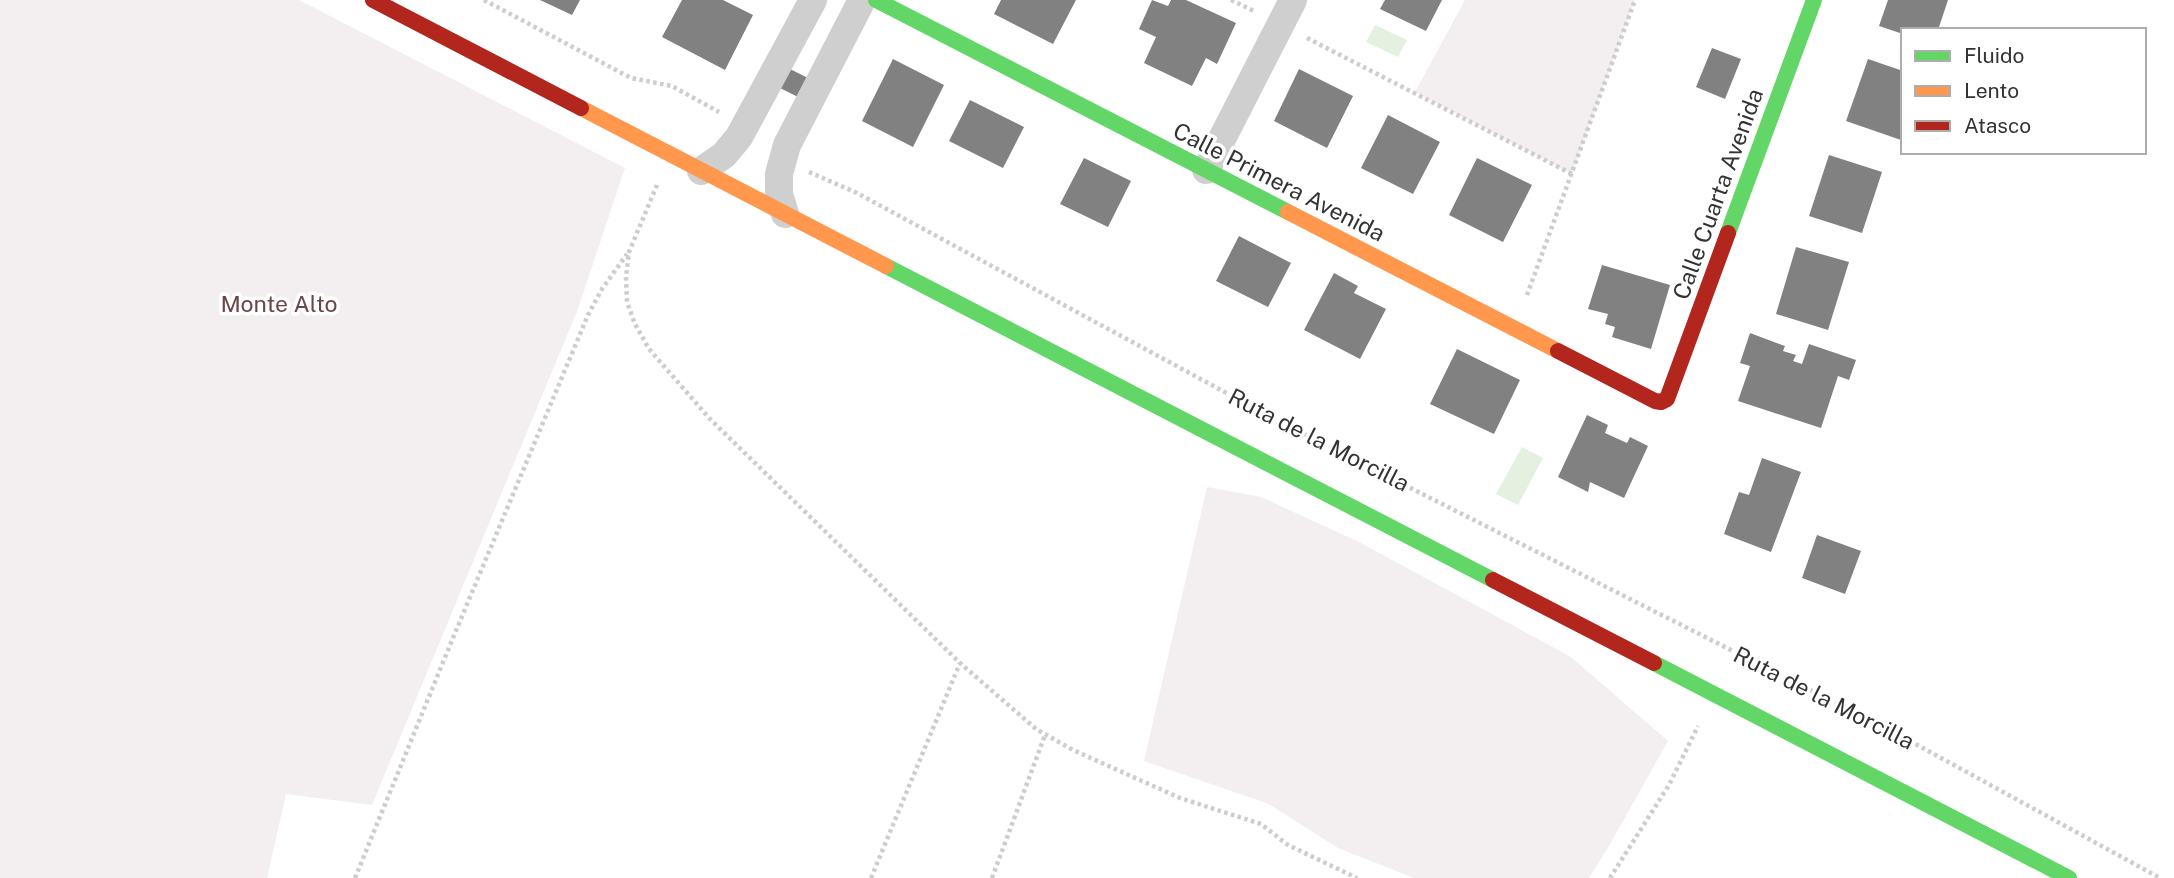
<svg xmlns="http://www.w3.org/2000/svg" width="2174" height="878" viewBox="0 0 2174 878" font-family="'Public Sans',sans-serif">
  <rect width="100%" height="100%" fill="#fff"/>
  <path fill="#f3eeef" d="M0,0H299L625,168L578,309L372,805L286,794L267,878H0Z
    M1465,0H1635L1572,174L1415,92Z
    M1207,487L1261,497L1359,542L1571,657L1668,741L1609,846L1589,878H1414L1338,848L1269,804L1144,761Z"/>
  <path fill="#e4f0e0" d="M1375,25L1407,40L1398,57L1366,42Z
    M1522,447L1543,458L1518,505L1496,494Z"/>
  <path fill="#818181" d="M540,0H580L572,15Z
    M682,0H723L753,15L725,70L662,37Z
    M1001,0H1076L1053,44L994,14Z
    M1152,0L1168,6L1171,0H1186L1236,23L1217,64L1206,58L1192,86L1144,63L1156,37L1139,29Z
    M1385,0H1442L1426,31L1380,9Z
    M1888,0H1948L1938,30H1903V34L1879,26Z
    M1712,48L1741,59L1725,99L1696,87Z
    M893,59L944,85L913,147L862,121Z
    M1868,59L1903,71V134L1901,140L1846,121Z
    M786,67L808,78L798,97L776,86Z
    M1299,69L1353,96L1327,148L1274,121Z
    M970,100L1024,127L1003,168L949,141Z
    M1388,115L1440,142L1413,194L1361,168Z
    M1829,155L1882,172L1862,233L1809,216Z
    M1084,158L1131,181L1108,227L1060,204Z
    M1477,158L1532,185L1503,242L1449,215Z
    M1239,236L1291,263L1268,307L1216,281Z
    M1796,247L1849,262L1828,330L1776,314Z
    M1602,265L1670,285L1651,349L1612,337L1615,327L1605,324L1608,314L1588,309Z
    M1334,273L1358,286L1354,293L1386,309L1360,359L1304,330Z
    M1750,333L1785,346L1783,351L1796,355L1793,361L1802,364L1809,344L1856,360L1849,380L1838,376L1821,428L1738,401L1750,366L1740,363Z
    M1457,349L1520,380L1494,434L1430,404Z
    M1587,415L1608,425L1605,433L1627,443L1630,437L1648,446L1624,498L1590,482L1588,492L1558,477Z
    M1762,458L1801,472L1771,552L1724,534L1739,492L1749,495Z
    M1817,535L1861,551L1845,594L1802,578Z"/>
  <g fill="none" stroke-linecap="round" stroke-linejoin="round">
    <path stroke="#cdcdcd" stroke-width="4.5" stroke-dasharray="3.5 3.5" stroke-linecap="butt" d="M484,0L631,78L672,86L719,112
      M1231,0L1256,12
      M1307,38L1572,174
      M809,172L857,193L1280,422L1901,736L2160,878
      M657,185L629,252L626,277L627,302L635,324L649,349L710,419L960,663L1036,729L1073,750L1180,798L1261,824L1288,845L1357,878
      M1527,295L1635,0
      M355,878L455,633L588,315L602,289L627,254
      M871,878L960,663
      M992,878L1045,735
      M1610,878L1669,785L1698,726"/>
    <path stroke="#cfcfcf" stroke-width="28" d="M1206,170L1293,0
      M701,171L724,155L739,137L813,0
      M785,214L779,194V174L787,145L862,0"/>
    <path stroke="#63d668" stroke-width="16" d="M876,0L1288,212
      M1728,233L1814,0
      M886,266L1493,580
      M1654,663L2069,878"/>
    <path stroke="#ff974d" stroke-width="16" d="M581,108L886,266
      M1288,212L1558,351"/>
    <path stroke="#b3261e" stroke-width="16" d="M373,0L581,108
      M1558,351L1655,401L1661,402L1667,399L1728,233
      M1493,580L1654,663"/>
  </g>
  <g text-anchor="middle" stroke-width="7" stroke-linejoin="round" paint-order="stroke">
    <g font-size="23" fill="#333" stroke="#fff">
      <text transform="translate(1279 182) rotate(27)" y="8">Calle Primera Avenida</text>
      <text transform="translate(1718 194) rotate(-70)" y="8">Calle Cuarta Avenida</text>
      <text transform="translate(1319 440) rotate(27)" y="8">Ruta de la Morcilla</text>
      <text transform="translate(1824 698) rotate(27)" y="8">Ruta de la Morcilla</text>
    </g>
    <g font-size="23" fill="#6a454a" stroke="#fff">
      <text x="279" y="312">Monte Alto</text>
    </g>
  </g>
  <rect x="1901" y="28" width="245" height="126" fill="#ffffff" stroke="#adadad" stroke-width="2"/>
  <rect x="1915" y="51" width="35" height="10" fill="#63d668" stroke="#adadad" stroke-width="2"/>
  <text x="1964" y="63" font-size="21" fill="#333333">Fluido</text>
  <rect x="1915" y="86" width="35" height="10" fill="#ff974d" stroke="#adadad" stroke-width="2"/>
  <text x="1964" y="98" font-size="21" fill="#333333">Lento</text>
  <rect x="1915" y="121" width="35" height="10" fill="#b3261e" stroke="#adadad" stroke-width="2"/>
  <text x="1964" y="133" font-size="21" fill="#333333">Atasco</text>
</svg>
